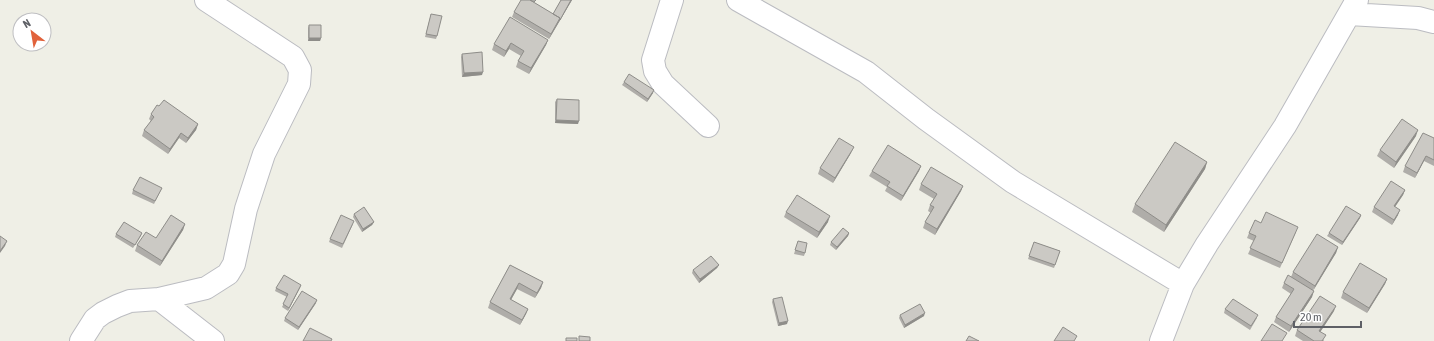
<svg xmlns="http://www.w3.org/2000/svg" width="1434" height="341" viewBox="0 0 1434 341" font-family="'Asap Condensed',sans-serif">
  <rect width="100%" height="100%" fill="#efefe6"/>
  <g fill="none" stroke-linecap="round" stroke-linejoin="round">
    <defs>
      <path id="street" d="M672,0L653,60L655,71L663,84L708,126
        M738,0L866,72L926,119L1013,182L1183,284
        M1349,14L1418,18L1434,22
        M159,299L213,341
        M81,341L95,319L103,313L117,306L130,301L159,299L206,288L228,274L234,264L246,209L264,154L299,84L300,70L293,57L206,0
        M1161,341L1183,284L1207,244L1285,126L1357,0"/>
    </defs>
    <use href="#street" stroke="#bbbcc1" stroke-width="24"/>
    <use href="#street" stroke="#fff" stroke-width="22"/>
  </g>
  <path fill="#afada9" d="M561,0H572L549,39L512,17L514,12L535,3L553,14Z
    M431,14L437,36L436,39L425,37Z
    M309,25L321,38L320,41H308V28Z
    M548,40L546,45L529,74L516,67L518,61L521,56L509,49L504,57L492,50L494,44Z
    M462,54L482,75L462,77L461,57Z
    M624,82L653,93L647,102L622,85Z
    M557,99L578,124L555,123V102Z
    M159,106L198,124L196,130L186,143L179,138L168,154L142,136L144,130L151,121L149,119L151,114Z
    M1416,136L1394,168L1377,156L1380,150Z
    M1434,138V166L1424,161L1415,178L1403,172L1405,166Z
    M851,153L833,183L818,174L820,168Z
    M1207,162L1205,169L1164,232L1132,212L1135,204Z
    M921,166L919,171L901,201L885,191L887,187L869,176L872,171Z
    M921,184L963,186L961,191L935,235L923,228L925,222L931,213L928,211L930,205L934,199L919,190Z
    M162,188L154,204L132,194L133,190Z
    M1405,190L1403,195L1395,207L1398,215L1392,225L1372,212L1374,207Z
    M786,212L828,222L817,238L784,217Z
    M354,214L374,222L372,225L362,232L353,217Z
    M1361,215L1360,218L1342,245L1327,236L1329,233Z
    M1261,223L1296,232L1280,268L1248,254L1254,241L1247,238L1249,233Z
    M185,224L183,230L160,266L135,251L137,245L156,238Z
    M353,224L342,248L329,242L330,239Z
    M142,233L141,236L133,248L115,237L116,234Z
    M849,233L848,236L836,250L830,245L831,242Z
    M798,241L805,253L804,256L794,254Z
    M1034,242L1060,251L1054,268L1028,259Z
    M1338,247L1336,253L1313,290L1312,297L1289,332L1274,322L1276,317L1291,294L1282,288L1284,283L1291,277L1293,272Z
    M510,265L543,282L541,288L535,298L517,289L511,300L528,309L526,314L520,325L488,308L490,302Z
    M719,265L717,268L699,283L692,273L693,270Z
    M1387,279L1385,284L1367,313L1341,298L1343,292Z
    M301,285L288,311L282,307L287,297L275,291L276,288Z
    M773,299L787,324L778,326L772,302Z
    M316,303L298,330L284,321L285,318Z
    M1225,309L1257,318L1250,330L1224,313Z
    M1334,311L1320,332L1324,341H1303L1295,336L1297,330Z
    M900,315L924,316L904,328L899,318Z"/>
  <path fill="#8e8d89" d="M571,0H572L549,39L551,34Z
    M309,38H321L320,41H308Z
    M548,40L546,45L529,74L531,68Z
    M511,43L509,49L504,57L506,51Z
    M483,72L482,75L462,77L464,73Z
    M654,90L653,93L647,102L648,99Z
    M556,120L579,121L578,124L555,123Z
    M198,124L196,130L186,143L188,138Z
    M1418,130L1416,136L1394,168L1396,162Z
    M181,133L179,138L168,154L170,149Z
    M854,147L851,153L833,183L835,178Z
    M1426,156L1424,161L1415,178L1417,173Z
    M1207,162L1205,169L1164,232L1166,225Z
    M921,166L919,171L901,201L903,196Z
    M963,186L961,191L935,235L937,229Z
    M1405,190L1403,195L1392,211L1394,206Z
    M1400,210L1398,215L1392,225L1394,220Z
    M1361,215L1360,218L1342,245L1343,242Z
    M830,216L828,222L817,238L819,232Z
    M374,222L372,225L362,232L363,229Z
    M185,224L183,230L160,266L162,261Z
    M849,233L848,236L836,250L837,247Z
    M7,241L5,246L0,253V251Z
    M1338,247L1336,253L1313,291L1315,286Z
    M719,265L717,268L699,283L700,279Z
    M1387,279L1385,284L1367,313L1369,308Z
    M543,282L541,288L535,298L537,293Z
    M519,283L517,289L508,305L510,299Z
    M301,285L300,288L288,311L289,308Z
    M1314,291L1312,297L1289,332L1291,326Z
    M317,300L316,303L298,330L299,327Z
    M1336,306L1334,311L1317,337L1319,331Z
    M528,309L526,314L520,325L522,320Z
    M925,313L924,316L904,328L905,325Z
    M788,321L787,324L778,326L779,323Z"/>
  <path fill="#cbc9c4" stroke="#8e8d89" d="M521,0H530L560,18L551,34L514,12Z
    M530,0H536L534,2Z
    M561,0H571L560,20V18L553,14Z
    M431,14L442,16L437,36L426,34Z
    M510,17L548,40L531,68L518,61L524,51L511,43L506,51L494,44Z
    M309,25H321V38H309Z
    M482,52L483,72L464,73L462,54Z
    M629,74L654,90L648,99L624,82Z
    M557,99L579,100V121L556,120Z
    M164,100L198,124L188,138L181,133L170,149L144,130L154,117L151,114L157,105L159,106Z
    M1402,119L1418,130L1396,162L1380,150Z
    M1423,133L1434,138V160L1426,156L1417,173L1405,166Z
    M839,138L854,147L835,178L820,168Z
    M1175,142L1207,162L1166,225L1135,204Z
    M888,145L921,166L903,196L887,186L890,182L872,171Z
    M931,167L963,186L937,229L925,222L934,207L930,205L937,194L921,184Z
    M140,177L162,188L155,201L133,190Z
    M1391,181L1405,190L1394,206L1400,210L1394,220L1374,207Z
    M797,195L830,216L819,232L786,212Z
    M1346,206L1361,215L1343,242L1329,233Z
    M364,207L374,222L363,229L354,214Z
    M1266,212L1298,227L1282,263L1250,248L1256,236L1249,233L1255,220L1261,223Z
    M171,215L185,224L162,261L137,245L146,232L156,238Z
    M341,215L354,221L343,244L330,239Z
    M124,222L142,233L135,245L116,234Z
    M843,228L849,233L837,247L831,242Z
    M1317,234L1338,247L1315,286L1293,272Z
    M0,236L7,241L0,251Z
    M798,241L807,243L805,253L795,250Z
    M1034,242L1060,251L1055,265L1029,256Z
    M711,256L719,265L700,279L693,270Z
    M1360,263L1387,279L1369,308L1343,292Z
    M510,265L543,282L537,293L519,283L510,299L528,309L522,320L490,302Z
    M284,275L301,285L289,308L283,304L288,294L276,288Z
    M1288,275L1314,291L1291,326L1276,317L1294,289L1284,283Z
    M302,291L317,300L299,327L285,318Z
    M1320,296L1336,306L1319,331L1326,335L1322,341H1314L1297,330Z
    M782,297L788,321L779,323L773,299Z
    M1233,299L1258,315L1251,326L1225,309Z
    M920,304L925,313L905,325L900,315Z
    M1272,324L1287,333L1282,341H1261Z
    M1063,327L1077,336L1074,341H1054Z
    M310,328L332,339L331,341H303Z
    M579,336L590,337V341H579Z
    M969,336L979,341H966Z
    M566,338H577V341H566Z"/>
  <g transform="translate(32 32) rotate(329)"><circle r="19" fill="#ffffff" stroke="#bfbfc2"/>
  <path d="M0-3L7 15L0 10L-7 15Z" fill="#e1623b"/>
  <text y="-6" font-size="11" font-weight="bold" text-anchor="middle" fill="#5e6066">N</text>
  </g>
  <path d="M1294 321v6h67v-6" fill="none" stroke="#5e6066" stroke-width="2"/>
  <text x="1300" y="321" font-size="12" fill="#5e6066" stroke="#ffffff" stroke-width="3" paint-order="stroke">20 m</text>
</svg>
